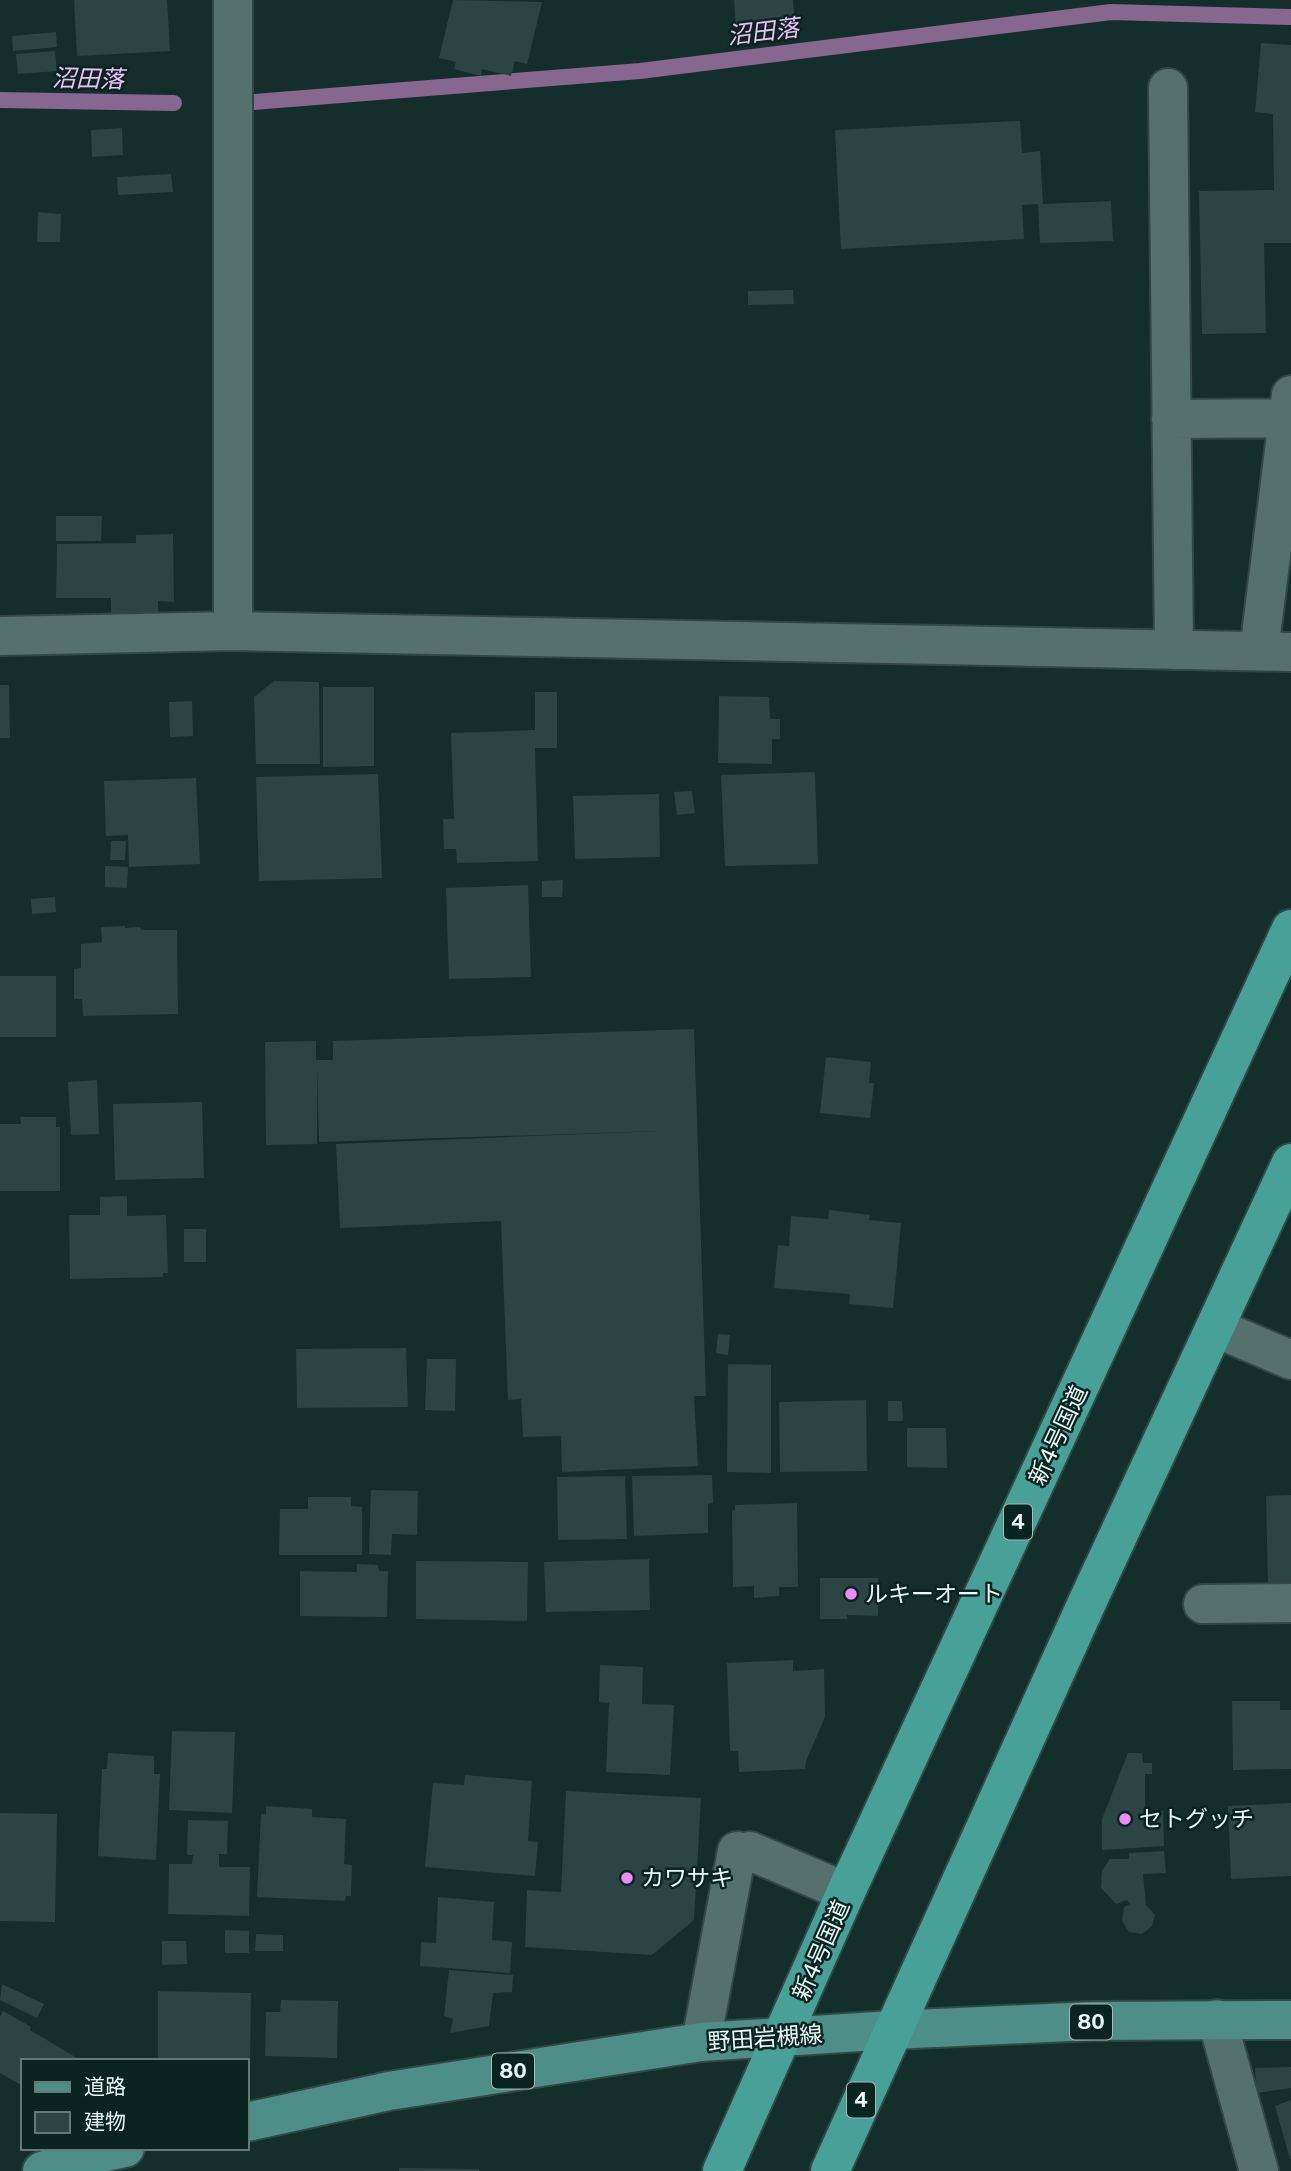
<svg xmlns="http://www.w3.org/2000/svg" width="1291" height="2171" viewBox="0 0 1291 2171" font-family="'Public Sans','Noto Sans JP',sans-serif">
  <rect width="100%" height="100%" fill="#132e2b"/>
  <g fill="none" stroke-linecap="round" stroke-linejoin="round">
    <path stroke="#876690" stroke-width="16" d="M0,100L174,103
      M241,103L640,71L1111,12L1291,17"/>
  </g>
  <path fill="#2b4642" d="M74,0H167L170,51L77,56Z
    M453,0L542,2L527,64L515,61L511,76L482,69L481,76L454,69L456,62L439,58Z
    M734,0H793L795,25L736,29Z
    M56,32L57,47L13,51L12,36Z
    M1261,43L1291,45V243H1264L1266,333L1202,334L1199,191L1274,190L1273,114L1255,112Z
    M55,51L57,71L18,74L16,54Z
    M1020,121L1022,153L1040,151L1043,204L1111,201L1113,241L1040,243L1038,204L1022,205L1024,239L841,249L835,130Z
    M122,128L123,155L92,157L91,130Z
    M171,174L173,192L118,195L117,177Z
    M38,212L61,214L60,242H37Z
    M793,290L794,304L748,305V291Z
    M56,516H102L101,541H56Z
    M173,534L174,602L158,601V612L111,613V598H56L57,544L136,543V535Z
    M274,681L319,682L320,764H256L254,697Z
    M0,685H9L10,738H0Z
    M323,687H374V766L323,767Z
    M535,692H557V748H535L538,861L457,863L456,849H444L443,819H454L451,733L535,730Z
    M719,696L769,697L770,719H780V739H772V764L718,763Z
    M192,701L193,736L170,737L169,702Z
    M815,772L818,864L725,866L721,775Z
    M378,774L382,878L259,881L256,777Z
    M196,778L200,864L129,867L128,835L106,836L104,781Z
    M692,791L695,813L677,815L674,792Z
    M659,794L660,857L575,859L573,796Z
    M111,841H126L125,860H110Z
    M105,866L128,867L127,888L105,887Z
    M563,880L562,897H542V881Z
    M528,885L531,977L449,979L446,888Z
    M55,897L56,912L32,914L31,899Z
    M125,926V928L140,927L141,930H177L178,1014L83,1016L82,999H74V969L81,968V944L102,942L101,927Z
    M0,976H56V1037H0Z
    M694,1029L706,1396H694L698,1466L562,1472L561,1436L523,1437L521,1399L508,1400L501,1221L340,1228L336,1144L660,1131L319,1142L317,1066V1144L266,1145L265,1042L316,1041V1060H333V1041Z
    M826,1057L871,1062L869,1083H874L870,1118L820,1113Z
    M97,1080L99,1134L71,1135L68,1082Z
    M202,1102L204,1178L115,1180L113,1104Z
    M20,1117H56V1127H60V1191H0V1124H21Z
    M127,1196V1216L166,1215L168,1273H163V1277L70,1279L69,1215H100V1197Z
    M829,1210L870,1215L869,1220L901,1223L893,1308L849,1304L850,1294L774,1288L778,1245L789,1246L791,1216L828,1219Z
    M184,1229H206V1262H184Z
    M718,1334L730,1335L728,1355L716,1353Z
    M406,1348L408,1407L297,1408L296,1349Z
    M427,1359H456L455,1411L425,1410Z
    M728,1364L771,1365V1473L727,1472Z
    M866,1400L867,1471L780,1472L779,1402Z
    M888,1401H902L903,1421H888Z
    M907,1428H946L947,1468L907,1467Z
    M712,1475L713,1503L708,1504V1533L634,1536L632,1476Z
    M625,1476L627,1539L558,1540L557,1477Z
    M371,1490L418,1491L417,1535L392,1534L391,1555L369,1554Z
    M1291,1495V1583L1268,1584L1266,1496Z
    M308,1497H351V1506L362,1507V1555H279L280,1509H308Z
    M797,1503L798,1587H779V1596L754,1598V1586L733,1587L732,1511L735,1510V1505Z
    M649,1559L650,1610L546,1612L544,1562Z
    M416,1561L528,1562L527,1621L416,1619Z
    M357,1564L378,1565L379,1571H388L387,1617L300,1616V1571L357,1572Z
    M820,1578H878V1616L847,1615V1619H820Z
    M793,1660V1671L824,1669L825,1717L806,1761L805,1769L739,1772L738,1751H730L727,1663Z
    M600,1665L643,1667L642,1704L674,1705L670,1775L606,1772L609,1703L599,1702Z
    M1232,1701H1280V1710H1291V1769L1233,1770Z
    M172,1731L235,1732L232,1813L169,1810Z
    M108,1753L154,1756V1774H160L156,1860L98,1856L102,1769H107Z
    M1128,1753H1142L1143,1763H1152V1774H1145V1811H1163L1164,1846L1102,1850V1819Z
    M465,1775L532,1781L528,1841L538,1842L535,1876L425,1867L433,1783L464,1785Z
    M566,1791L701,1798L694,1920L652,1955L525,1947L527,1890L561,1892Z
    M1291,1803V1876L1231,1879L1228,1806Z
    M266,1806L312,1809V1817L346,1819L344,1864L352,1865L351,1896H346L345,1901L257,1897L261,1814H266Z
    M0,1813L57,1814L55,1922L0,1921Z
    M188,1820L228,1821L227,1854H219V1867H250L249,1916L168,1914L169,1864H192L193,1855H187Z
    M1164,1851L1166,1873L1143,1874L1146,1905L1155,1915L1152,1926L1142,1934L1129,1932L1122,1921L1124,1907L1130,1904L1127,1900L1116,1904L1101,1888L1102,1871L1110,1859H1129V1853Z
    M438,1897L494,1902L492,1940L512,1942L510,1973L420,1966L421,1942L436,1943Z
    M225,1930L249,1931V1953H225Z
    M256,1934L283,1935V1951H255Z
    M162,1941H186L187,1964L162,1965Z
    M449,1970L513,1975L512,1992L493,1993L489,2026L450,2033L453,2019L444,2016Z
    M2,1984L44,2004L37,2018L0,2000Z
    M158,1991L251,1993L250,2064H247V2061H211V2058H158Z
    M281,2000L338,2001L337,2058L265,2056L266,2012H280Z
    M3,2011L31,2027L30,2030L82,2061H23V2086L0,2073V2017Z
    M1291,2067V2088L1257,2093L1255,2068Z
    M1291,2100V2159H1290L1275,2106Z
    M399,2168L479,2169V2171H399Z"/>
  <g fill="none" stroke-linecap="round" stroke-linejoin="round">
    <defs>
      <path id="minor" d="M1168,88L1174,650
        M1171,419L1289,418
        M233,631V0
        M0,636L233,631L1291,652
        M1259,651L1291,395
        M1216,1328L1291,1360
        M1203,1604L1291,1603
        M750,1851L846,1892
        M1217,2019L1259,2171
        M701,2042L737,1851"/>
      <path id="major" d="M247,2122L389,2091L701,2042L892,2030L1092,2021L1291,2020
        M42,2171L87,2156L125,2148"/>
      <path id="highway" d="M722,2171L846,1892L1291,929
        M830,2171L1085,1607L1291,1163"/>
    </defs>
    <use href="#minor" stroke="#334845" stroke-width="42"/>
    <use href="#major" stroke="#334845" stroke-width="42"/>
    <use href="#highway" stroke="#334845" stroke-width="42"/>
    <use href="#minor" stroke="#55716d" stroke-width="38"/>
    <use href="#major" stroke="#4d8e86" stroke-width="38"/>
    <use href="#highway" stroke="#47a196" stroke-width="38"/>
  </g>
  <g fill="#ed8cf9" stroke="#092421" stroke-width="2.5">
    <circle cx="851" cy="1594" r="7"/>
    <circle cx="1125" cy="1819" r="7"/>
    <circle cx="627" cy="1878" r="7"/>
  </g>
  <g text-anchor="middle" stroke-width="5" stroke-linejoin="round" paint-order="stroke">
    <g fill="#092421" stroke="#a6b9b6" stroke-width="2">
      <rect x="1004" y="1504.5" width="28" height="35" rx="5"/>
      <rect x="1070" y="2004.5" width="42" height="35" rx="5"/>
      <rect x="492" y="2053.5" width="42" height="35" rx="5"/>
      <rect x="847" y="2082.5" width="28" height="35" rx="5"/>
    </g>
    <g font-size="21" font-weight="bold" fill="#e9f9f6">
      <text x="1018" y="1529">4</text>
      <text x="1091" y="2029">80</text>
      <text x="513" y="2078">80</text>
      <text x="861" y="2107">4</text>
    </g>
    <g font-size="23" fill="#e9f9f6" stroke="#092421">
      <text transform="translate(1058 1435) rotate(-65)" y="8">新4号国道</text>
      <text transform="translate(821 1950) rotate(-66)" y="8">新4号国道</text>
      <text transform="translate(765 2038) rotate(-4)" y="8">野田岩槻線</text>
    </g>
    <g font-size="23" fill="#e9f9f6" stroke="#092421" text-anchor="start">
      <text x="865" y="1602">ルキーオート</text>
      <text x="1139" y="1827">セトグッチ</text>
      <text x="641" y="1886">カワサキ</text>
    </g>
    <g font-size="24" font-style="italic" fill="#efc0f4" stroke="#092421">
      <text transform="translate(763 32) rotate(-7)" y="8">沼田落</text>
      <text transform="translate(88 79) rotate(1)" y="8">沼田落</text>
    </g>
  </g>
  <rect x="21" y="2059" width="228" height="91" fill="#092421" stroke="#637976" stroke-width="2"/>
  <rect x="35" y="2082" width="35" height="10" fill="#4d8e86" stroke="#637976" stroke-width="2"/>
  <text x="84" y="2094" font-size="21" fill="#e9f9f6">道路</text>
  <rect x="35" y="2112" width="35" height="21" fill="#2b4642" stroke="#637976" stroke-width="2"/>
  <text x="84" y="2129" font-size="21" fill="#e9f9f6">建物</text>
</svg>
